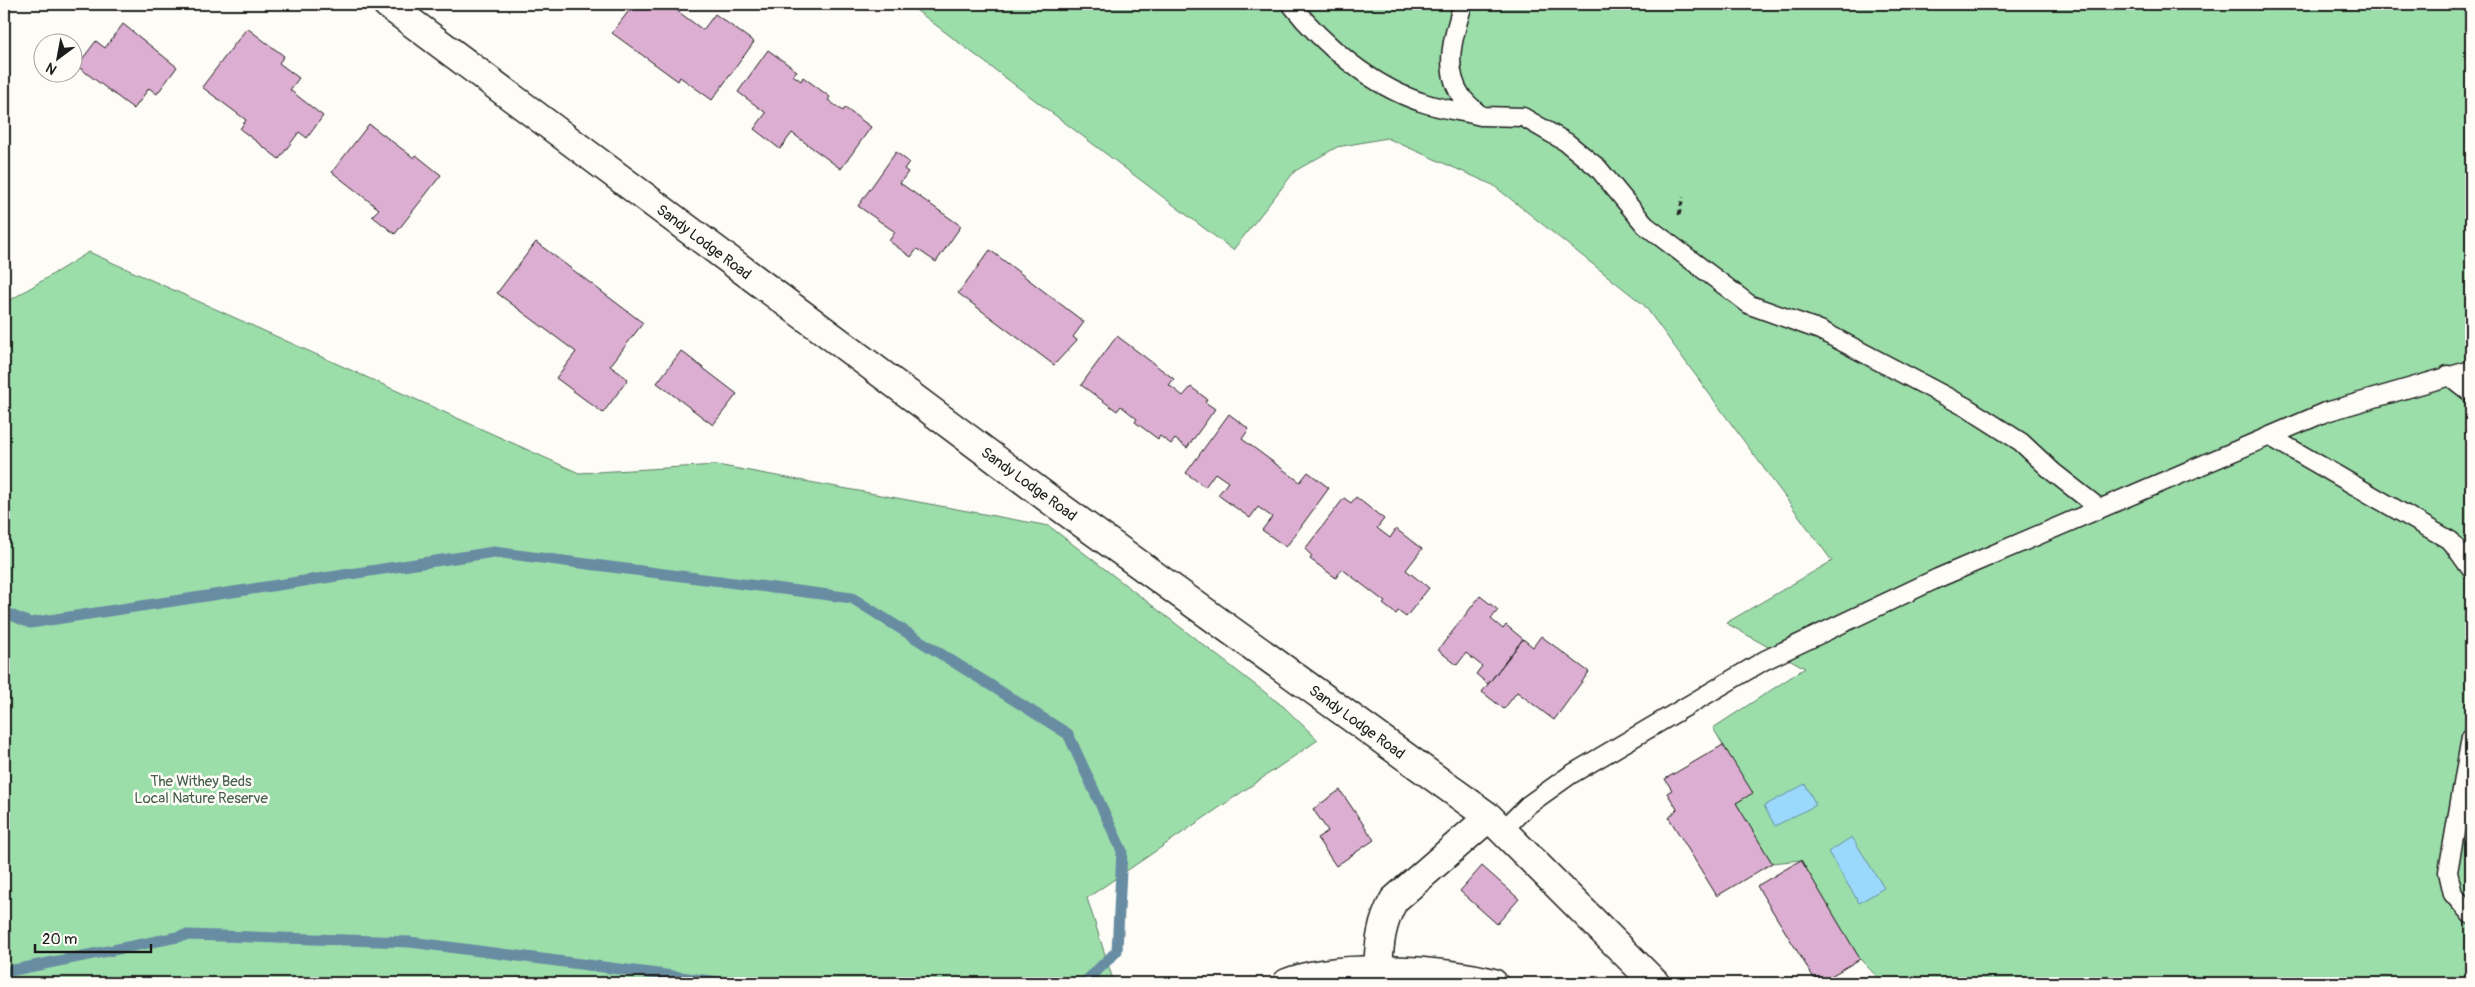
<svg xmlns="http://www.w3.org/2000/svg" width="2475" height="987" viewBox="0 0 2475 987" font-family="Pangolin,sans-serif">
  <rect width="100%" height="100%" fill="#fdfcf7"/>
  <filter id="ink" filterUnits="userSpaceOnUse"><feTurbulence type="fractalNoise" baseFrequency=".02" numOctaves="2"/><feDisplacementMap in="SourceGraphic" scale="10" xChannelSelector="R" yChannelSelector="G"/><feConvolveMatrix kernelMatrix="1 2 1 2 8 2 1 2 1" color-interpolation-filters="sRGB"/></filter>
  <g filter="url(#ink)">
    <path fill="#9bdeaa" stroke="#5c7d63" d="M908,4H2471V983H1883L1860,959L1801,860L1772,863L1736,803L1752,793L1713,728L1805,668L1726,623L1832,561L1644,305L1493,185L1387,138L1337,147L1295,171L1233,250Z
      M89,252L579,473L717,465L1049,526L1284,707L1318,740L1087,898L1114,983H4V304Z"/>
    <path fill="#9bd9fc" stroke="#688da2" d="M1805,784L1816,805L1775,826L1764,806Z
      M1852,837L1884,888L1859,903L1828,852Z"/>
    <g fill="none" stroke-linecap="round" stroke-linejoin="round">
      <path stroke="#688da2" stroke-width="11" d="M4,612L30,623L494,552L852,598L1068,734L1122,851L1117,951L1084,983
        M4,972L187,935L410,942L727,983"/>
    </g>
    <path fill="#dcaed1" stroke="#1c1c1c" d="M634,4H668L703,30L715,14L754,42L712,100L680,77L678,81L612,33Z
      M123,24L177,67L157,94L149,88L134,109L77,66L96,41L105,48Z
      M247,28L284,56L279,63L299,78L290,90L323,116L307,138L299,132L279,159L240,129L246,120L202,87Z
      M768,50L797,71L793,75L801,81L803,77L830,97L828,100L843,111L845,108L871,127L841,169L792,133L780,149L754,129L766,113L738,92Z
      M369,124L414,158L416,155L441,175L395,234L372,216L379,209L332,172Z
      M896,152L909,162L904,169L908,172L900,183L961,226L936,262L917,249L911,257L889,241L895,232L858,206Z
      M536,242L643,323L610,366L628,379L603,413L556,378L576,352L497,293Z
      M990,250L1084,322L1073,337L1077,340L1054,365L958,293Z
      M1117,336L1174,379L1169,385L1183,396L1191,387L1207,399L1205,402L1215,409L1187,448L1175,439L1171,444L1160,436L1158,439L1135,422L1137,419L1121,406L1117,411L1081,385Z
      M681,351L737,394L713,425L657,383Z
      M1229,414L1249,429L1242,439L1300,482L1308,472L1329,488L1286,547L1262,530L1272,517L1258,507L1250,518L1218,495L1228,482L1215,473L1205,487L1186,473Z
      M1356,497L1384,519L1377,528L1390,538L1396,529L1422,549L1406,570L1429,588L1406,617L1398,611L1396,614L1383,604L1385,602L1342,569L1336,578L1310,559L1312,556L1305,549L1344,498L1351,503Z
      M1480,596L1498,610L1491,619L1503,629L1506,625L1523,639L1488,684L1476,674L1482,666L1466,653L1457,665L1438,650Z
      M1541,636L1589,672L1554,720L1517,692L1504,709L1482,692L1523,639L1533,647Z
      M1723,745L1753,793L1736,803L1772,863L1717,896L1669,818L1677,809L1667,793L1672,790L1665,779Z
      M1340,790L1374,840L1336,866L1317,838L1328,831L1313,809Z
      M1801,860L1860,959L1819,983H1817L1757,886Z
      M1482,866L1519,899L1497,924L1460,891Z"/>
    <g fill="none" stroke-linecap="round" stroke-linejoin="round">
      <defs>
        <path id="service" d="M1291,4C1322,44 1372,86 1421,102C1440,109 1461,111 1481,116
          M1463,4C1454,34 1442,69 1462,97C1467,104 1475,110 1481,116L1523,117L1566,142L1598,168L1645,225L1750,305L1820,330L1966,407L2021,442L2053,472L2099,508
          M2448,375L2471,393
          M2269,436L2451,541L2471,569
          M2471,737L2448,872L2453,894L2471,915
          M1502,831L1528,805L1570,775L1765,660L1938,578L2326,412L2471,370"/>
        <path id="minor" d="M387,4L1053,502L1489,817L1655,983
          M1378,971C1379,945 1381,923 1394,900L1489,817"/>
        <path id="primary" d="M1287,983C1334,963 1444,969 1493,983"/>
      </defs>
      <use href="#service" stroke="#1c1c1c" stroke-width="21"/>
      <use href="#minor" stroke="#1c1c1c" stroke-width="31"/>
      <use href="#primary" stroke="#1c1c1c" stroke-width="31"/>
      <path stroke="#1c1c1c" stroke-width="3" stroke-dasharray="5 4" stroke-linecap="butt" d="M1679,215L1683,197"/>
      <use href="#service" stroke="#fdfcf7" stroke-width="18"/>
      <use href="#minor" stroke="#fdfcf7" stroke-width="28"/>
      <use href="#primary" stroke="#fdfcf7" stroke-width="28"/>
    </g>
  </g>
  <g text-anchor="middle" stroke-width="5" stroke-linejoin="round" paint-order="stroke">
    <g font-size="15" fill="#1c1c1c" stroke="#fdfcf7">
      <text transform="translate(704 242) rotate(37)" y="5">Sandy Lodge Road</text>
      <text transform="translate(1029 484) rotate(36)" y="5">Sandy Lodge Road</text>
      <text transform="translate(1357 722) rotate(36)" y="5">Sandy Lodge Road</text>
    </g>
    <g font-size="15" fill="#48604e" stroke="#fdfcf7">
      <text x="201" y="786">The Withey Beds<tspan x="201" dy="17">Local Nature Reserve</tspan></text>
    </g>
  </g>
  <rect width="2475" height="987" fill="none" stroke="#fdfcf7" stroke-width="20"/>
  <rect x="10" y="10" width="2455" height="967" fill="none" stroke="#1c1c1c" stroke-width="2" filter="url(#ink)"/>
  <g transform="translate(58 58) rotate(212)"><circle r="24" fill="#fdfcf7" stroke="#a3a29f"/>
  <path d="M0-4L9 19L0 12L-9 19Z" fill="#1c1c1c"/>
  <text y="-8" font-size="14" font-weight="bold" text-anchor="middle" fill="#1c1c1c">N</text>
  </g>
  <path d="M35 944v8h116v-8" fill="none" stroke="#1c1c1c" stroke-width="2.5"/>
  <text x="42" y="944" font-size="15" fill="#1c1c1c" stroke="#fdfcf7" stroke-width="4" paint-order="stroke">20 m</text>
</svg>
